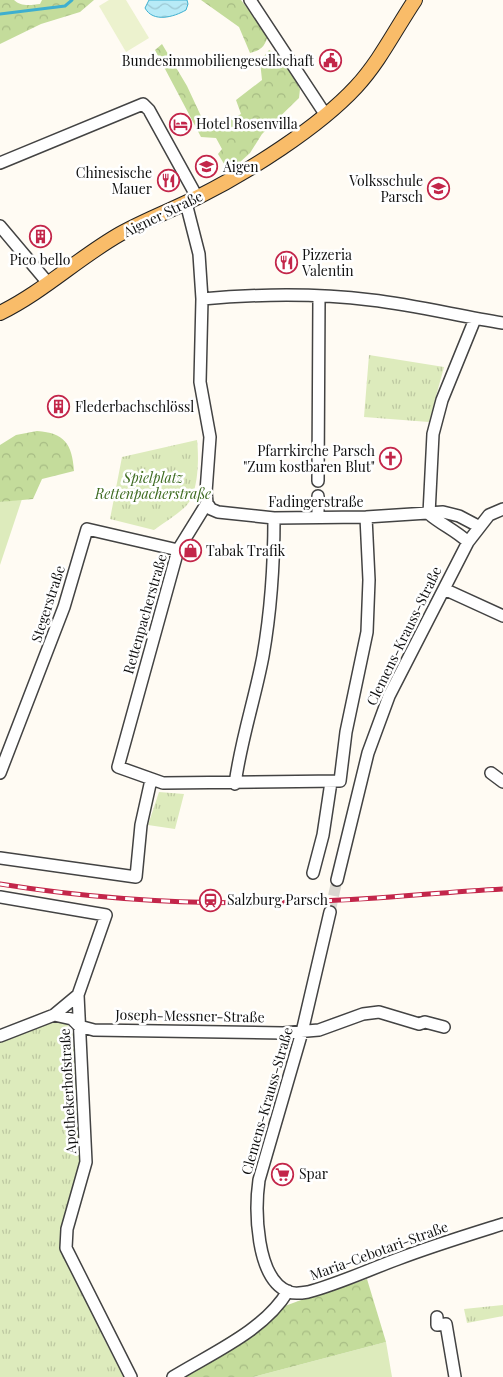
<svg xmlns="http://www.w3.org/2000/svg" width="503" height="1377" viewBox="0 0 503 1377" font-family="'Playfair Display',serif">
  <defs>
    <pattern id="forest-crowns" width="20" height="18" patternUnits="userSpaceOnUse" patternTransform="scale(1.25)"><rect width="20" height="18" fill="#c4dc9b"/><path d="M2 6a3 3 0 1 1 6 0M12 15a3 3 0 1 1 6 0" fill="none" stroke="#a7bc84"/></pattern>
    <pattern id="park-tufts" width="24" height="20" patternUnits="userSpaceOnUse" patternTransform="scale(1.25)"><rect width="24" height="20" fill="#ddebbc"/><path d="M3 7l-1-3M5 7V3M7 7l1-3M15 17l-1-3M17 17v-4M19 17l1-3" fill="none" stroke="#bdc8a1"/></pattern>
    <pattern id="water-waves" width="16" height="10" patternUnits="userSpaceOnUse" patternTransform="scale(1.25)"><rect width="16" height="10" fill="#b8ebf7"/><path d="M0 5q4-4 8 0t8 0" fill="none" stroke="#9dc8d3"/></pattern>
  </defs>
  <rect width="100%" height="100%" fill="#fffbf3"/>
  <path fill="#ddebbc" d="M22,499L0,565V502Z
    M386,1342L392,1377H253Z"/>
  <path fill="url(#forest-crowns)" d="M0,0H14C21,7 31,5 40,4L42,0H94L80,12L41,24L0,44Z
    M201,0H241L268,35C265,46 262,50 250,53L239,27Z
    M162,44L187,86L207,129L222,125L241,114L236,100L262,80L260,61L269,50L278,55L294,78L300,89L299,98L262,134L250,153L239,163L226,167L218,154L222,149L216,138L201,137L155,50Z
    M37,431C65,433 72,444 74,471L42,479L33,499L0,502V445L16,435Z
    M367,1279L386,1342L253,1377H174C200,1355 229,1335 259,1318C292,1300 332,1291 367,1279Z"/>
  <path fill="url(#park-tufts)" d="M369,355L444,367L429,422L364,417Z
    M197,440C199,457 199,493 186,506C177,515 165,522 154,530L110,519L122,457Z
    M159,792L184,794L175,829L148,825Z
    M49,1018L62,1019L72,1030L78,1094L86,1131L68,1257L104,1339L124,1377H0V1040Z
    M503,1305V1316L467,1323L464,1309Z"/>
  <path fill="#ecf2ce" d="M109,0H126L149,38L126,52L99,6Z"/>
  <path fill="url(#water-waves)" stroke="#3eafcf" d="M149,0H187L188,4L186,10C174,17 153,23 145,8Z"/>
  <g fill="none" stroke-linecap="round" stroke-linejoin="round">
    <path stroke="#3eafcf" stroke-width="3" d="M0,14L65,6L72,0"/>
    <path stroke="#dbd8d1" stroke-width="11" stroke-dasharray="11 5.5" stroke-linecap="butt" d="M330,912L337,880"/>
    <defs>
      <path id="minor" d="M250,0L325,114
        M0,163L143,104L149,110L197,197
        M186,203L199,254L202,299L200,382L210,437L206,492L207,503L178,550L118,767L163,783L340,781L346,732L367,632L369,580L366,517
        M0,226L48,283
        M202,299C258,294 315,293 371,300C415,305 459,316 503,323
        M318,481L319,297
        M318,496V517
        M207,503L211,509L218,512L274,518L366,517L443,512L459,516L478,526
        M429,514L433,434L442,400L475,319
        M429,514C442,525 455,530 468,542
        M444,589L503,616
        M0,773L64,607L87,529L178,550
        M491,773L503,782
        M235,784C241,739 255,699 263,656C271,610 274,564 274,518
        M0,858L136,877L141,825L151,780
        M313,873L323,835L331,782
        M337,880L368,753L389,696L468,542L489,515L503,509
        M0,897L106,915L78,995L54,1015L0,1036
        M330,912L302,1032L259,1180C255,1208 255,1279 289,1292C294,1294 302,1293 308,1292C338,1284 368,1270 398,1259C432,1246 468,1235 503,1224
        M78,995L86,1162L67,1229L66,1248L131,1377
        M54,1015L72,1019L79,1026
        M79,1026L94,1030L283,1033L319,1030L363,1014L379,1012L419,1024L425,1022L444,1027
        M437,1317V1325L446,1324L455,1377
        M173,1377C212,1353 264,1331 288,1291"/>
      <path id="major" d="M0,313C43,292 78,258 120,234C145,220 172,210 198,197C248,172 318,128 356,87C380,61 395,30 415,0"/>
    </defs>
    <use href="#minor" stroke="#434343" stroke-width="14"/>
    <use href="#major" stroke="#212121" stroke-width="16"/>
    <use href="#minor" stroke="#fff" stroke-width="11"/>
    <use href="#major" stroke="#f9bc69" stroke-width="14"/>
    <defs>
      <path id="rail" d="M0,884C106,901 214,906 321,901C382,899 442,892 503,889"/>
    </defs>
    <use href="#rail" stroke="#c3264a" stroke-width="5"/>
    <use href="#rail" stroke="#fff" stroke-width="3" stroke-dasharray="9" stroke-linecap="butt"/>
  </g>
  <defs>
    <symbol id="civic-ring" viewBox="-11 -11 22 22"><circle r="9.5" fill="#fff" stroke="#c3264a" stroke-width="1.5"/><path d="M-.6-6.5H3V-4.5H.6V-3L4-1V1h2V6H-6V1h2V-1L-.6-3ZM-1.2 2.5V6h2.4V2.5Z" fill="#c3264a"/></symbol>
    <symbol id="hotel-ring" viewBox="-11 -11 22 22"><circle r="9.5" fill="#fff" stroke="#c3264a" stroke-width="1.5"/><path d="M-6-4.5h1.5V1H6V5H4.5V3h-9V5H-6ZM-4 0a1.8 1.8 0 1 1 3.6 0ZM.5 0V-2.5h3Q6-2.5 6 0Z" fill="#c3264a"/></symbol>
    <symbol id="school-ring" viewBox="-11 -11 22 22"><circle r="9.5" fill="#fff" stroke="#c3264a" stroke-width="1.5"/><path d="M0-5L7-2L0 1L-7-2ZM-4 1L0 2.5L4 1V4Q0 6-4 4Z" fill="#c3264a"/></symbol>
    <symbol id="restaurant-ring" viewBox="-11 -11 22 22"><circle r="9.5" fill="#fff" stroke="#c3264a" stroke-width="1.5"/><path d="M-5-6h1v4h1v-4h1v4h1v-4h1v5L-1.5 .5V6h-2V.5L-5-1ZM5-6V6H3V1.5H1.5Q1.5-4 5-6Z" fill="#c3264a"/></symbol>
    <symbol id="building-ring" viewBox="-11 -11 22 22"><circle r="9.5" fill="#fff" stroke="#c3264a" stroke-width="1.5"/><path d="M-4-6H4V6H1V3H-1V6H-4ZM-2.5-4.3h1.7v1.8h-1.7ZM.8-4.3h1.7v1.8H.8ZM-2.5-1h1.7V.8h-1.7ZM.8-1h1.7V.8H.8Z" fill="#c3264a"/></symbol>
    <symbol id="church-ring" viewBox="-11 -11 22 22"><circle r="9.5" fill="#fff" stroke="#c3264a" stroke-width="1.5"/><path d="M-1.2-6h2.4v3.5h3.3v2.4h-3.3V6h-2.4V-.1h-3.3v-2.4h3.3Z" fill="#c3264a"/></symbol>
    <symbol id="shop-ring" viewBox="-11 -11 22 22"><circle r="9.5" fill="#fff" stroke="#c3264a" stroke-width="1.5"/><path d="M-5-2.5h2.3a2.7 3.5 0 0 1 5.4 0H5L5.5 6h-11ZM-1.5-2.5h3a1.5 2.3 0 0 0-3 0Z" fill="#c3264a"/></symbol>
    <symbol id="station-ring" viewBox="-11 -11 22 22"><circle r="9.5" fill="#fff" stroke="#c3264a" stroke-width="1.5"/><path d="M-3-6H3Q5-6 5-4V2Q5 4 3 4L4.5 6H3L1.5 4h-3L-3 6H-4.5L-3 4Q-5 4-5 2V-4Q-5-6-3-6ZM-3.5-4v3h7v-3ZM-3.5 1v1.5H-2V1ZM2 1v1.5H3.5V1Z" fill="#c3264a"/></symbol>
    <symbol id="supermarket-ring" viewBox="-11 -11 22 22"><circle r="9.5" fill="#fff" stroke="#c3264a" stroke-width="1.5"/><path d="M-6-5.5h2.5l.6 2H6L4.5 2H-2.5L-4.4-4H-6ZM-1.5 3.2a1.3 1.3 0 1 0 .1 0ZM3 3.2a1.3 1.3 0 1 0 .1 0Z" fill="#c3264a"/></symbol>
  </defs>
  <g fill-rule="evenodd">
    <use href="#civic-ring" x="318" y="48" width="25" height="25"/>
    <use href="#hotel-ring" x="168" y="112" width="25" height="25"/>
    <use href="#school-ring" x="194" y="154" width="25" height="25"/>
    <use href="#restaurant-ring" x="156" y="168" width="25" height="25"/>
    <use href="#school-ring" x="426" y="176" width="25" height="25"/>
    <use href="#building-ring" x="28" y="224" width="25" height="25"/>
    <use href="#restaurant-ring" x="274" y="250" width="25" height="25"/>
    <use href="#building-ring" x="46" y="394" width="25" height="25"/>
    <use href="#church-ring" x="378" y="446" width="25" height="25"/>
    <use href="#shop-ring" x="178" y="538" width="25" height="25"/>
    <use href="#station-ring" x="198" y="888" width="25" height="25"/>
    <use href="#supermarket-ring" x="270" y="1162" width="25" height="25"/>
  </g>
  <g text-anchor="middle" stroke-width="5" stroke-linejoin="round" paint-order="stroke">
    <g font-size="14" fill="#101010" stroke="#fff" text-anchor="start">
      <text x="314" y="66" text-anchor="end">Bundesimmobiliengesellschaft</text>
      <text x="196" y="129">Hotel Rosenvilla</text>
      <text x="223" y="172">Aigen</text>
      <text x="152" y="178" text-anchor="end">Chinesische<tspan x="152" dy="16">Mauer</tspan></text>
      <text x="423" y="186" text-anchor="end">Volksschule<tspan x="423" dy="16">Parsch</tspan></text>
      <text x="302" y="260">Pizzeria<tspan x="302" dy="16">Valentin</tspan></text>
      <text x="40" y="265" text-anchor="middle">Pico bello</text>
      <text x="75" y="412">Flederbachschlössl</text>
      <text x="375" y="456" text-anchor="end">Pfarrkirche Parsch<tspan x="375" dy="16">"Zum kostbaren Blut"</tspan></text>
      <text x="206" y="556">Tabak Trafik</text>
      <text x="227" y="905">Salzburg Parsch</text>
      <text x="299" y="1179">Spar</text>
    </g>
    <g font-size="14" fill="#101010" stroke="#fff">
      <text transform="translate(163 214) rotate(-26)" y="5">Aigner Straße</text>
      <text x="316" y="507">Fadingerstraße</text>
      <text transform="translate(48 604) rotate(-72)" y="5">Stegerstraße</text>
      <text transform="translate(145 614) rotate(-74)" y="5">Rettenpacherstraße</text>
      <text transform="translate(404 636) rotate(-64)" y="5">Clemens-Krauss-Straße</text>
      <text transform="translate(190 1016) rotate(1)" y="5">Joseph-Messner-Straße</text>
      <text transform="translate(68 1091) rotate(-93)" y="5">Apothekerhofstraße</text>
      <text transform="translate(267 1101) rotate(-74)" y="5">Clemens-Krauss-Straße</text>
      <text transform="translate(379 1251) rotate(-20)" y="5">Maria-Cebotari-Straße</text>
    </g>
    <g font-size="14" font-style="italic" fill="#3c6a1f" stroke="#fff">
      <text x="153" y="483">Spielplatz<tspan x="153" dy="16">Rettenpacherstraße</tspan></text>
    </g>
  </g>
</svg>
